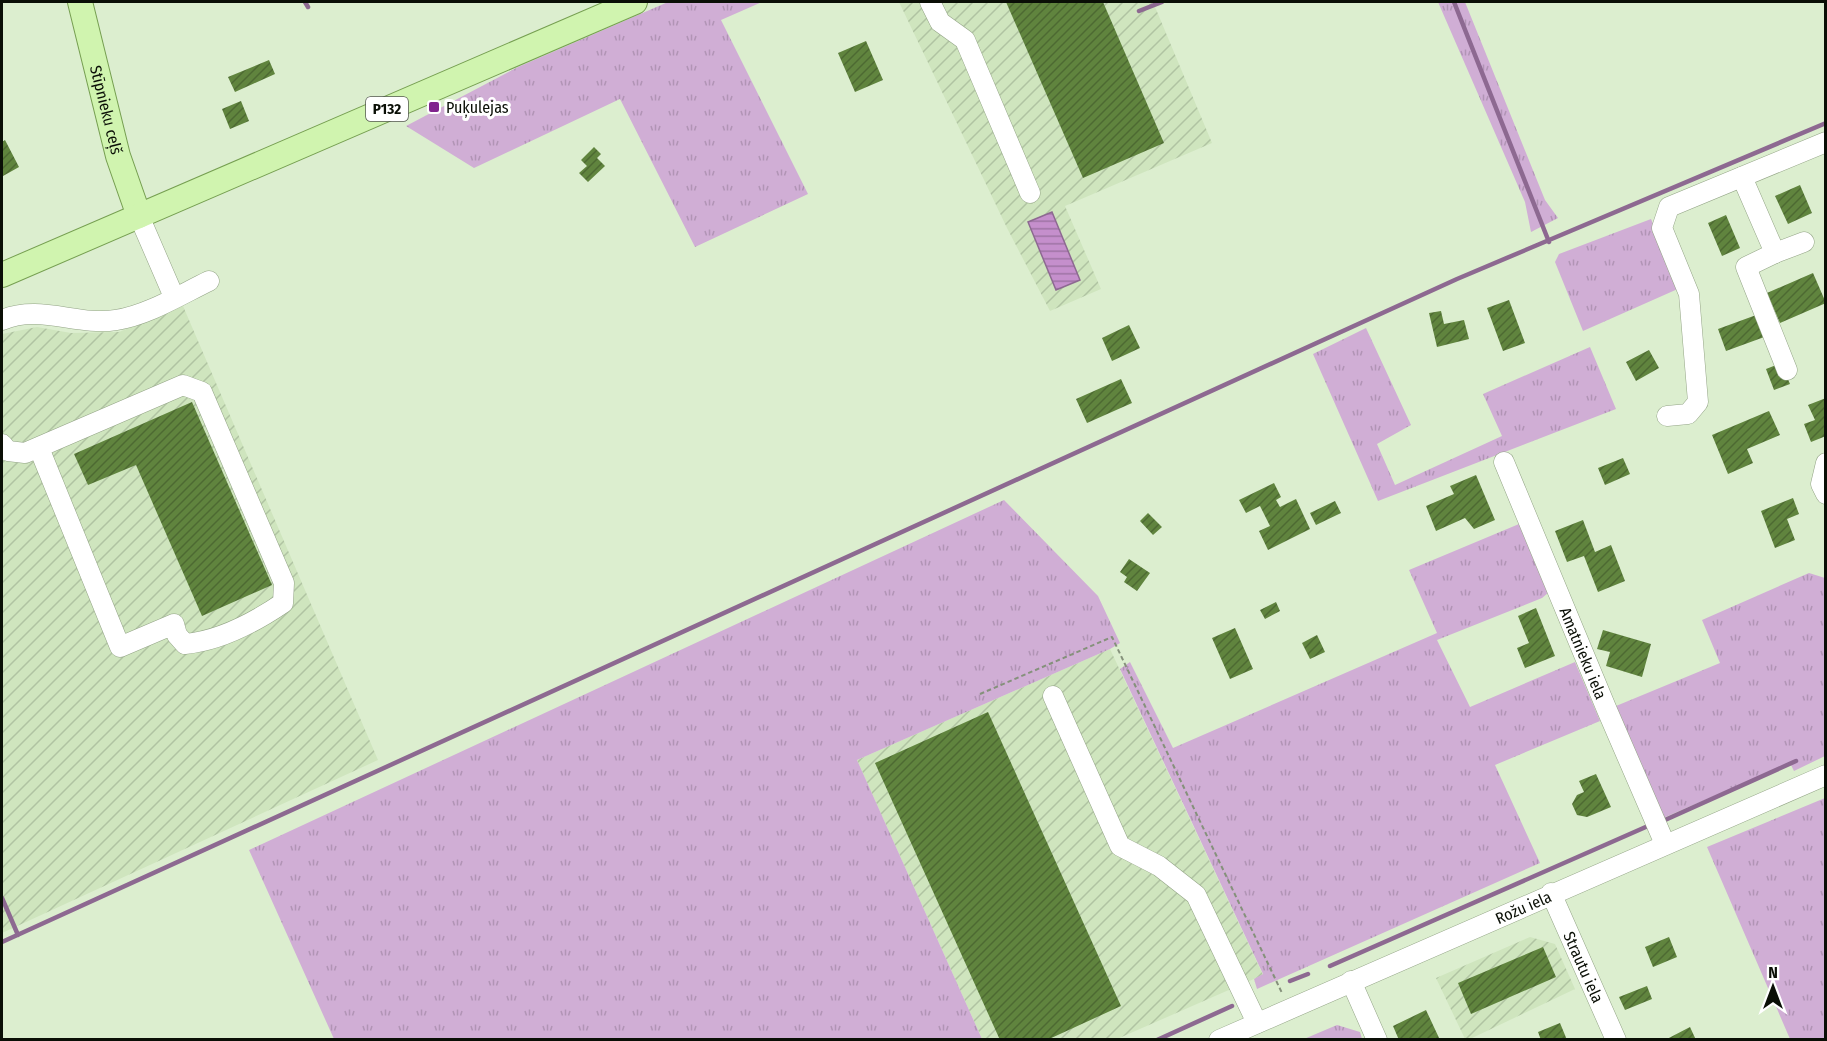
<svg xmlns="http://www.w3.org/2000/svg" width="1827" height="1041" viewBox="0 0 1827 1041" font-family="'Fira Sans Condensed',sans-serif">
  <defs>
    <pattern id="industrial-furrows" width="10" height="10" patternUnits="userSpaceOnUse" patternTransform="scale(1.5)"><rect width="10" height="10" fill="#cfe5be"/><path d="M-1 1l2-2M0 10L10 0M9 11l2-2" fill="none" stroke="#b0c3a2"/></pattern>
    <pattern id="grass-tufts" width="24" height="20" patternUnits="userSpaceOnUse" patternTransform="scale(1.5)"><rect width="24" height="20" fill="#d0aed5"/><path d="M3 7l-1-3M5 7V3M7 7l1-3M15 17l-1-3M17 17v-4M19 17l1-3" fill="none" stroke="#b194b5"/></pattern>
    <pattern id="water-rules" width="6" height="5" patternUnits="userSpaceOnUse" patternTransform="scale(1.5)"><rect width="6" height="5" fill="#c58fcc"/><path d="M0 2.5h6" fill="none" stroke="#9e73a4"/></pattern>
    <pattern id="building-hatch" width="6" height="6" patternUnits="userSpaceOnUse" patternTransform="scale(1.5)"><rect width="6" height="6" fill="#60843e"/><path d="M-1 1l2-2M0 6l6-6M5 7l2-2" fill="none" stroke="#4d6a32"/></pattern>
  </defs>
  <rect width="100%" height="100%" fill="#dceecf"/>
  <path fill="url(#industrial-furrows)" d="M899,2H1153L1212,143L1065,206L1101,289L1050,311L1007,228Z
    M183,306L378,760L2,933V334L37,327L71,333L119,332Z
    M1110,649L1263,975L1117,1039H982L857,760Z
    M1530,937L1555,944L1575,989L1470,1039H1465L1436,978Z"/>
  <path fill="url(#grass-tufts)" d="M668,2H762L721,20L808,194L695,247L620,99L474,168L406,126L518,67Z
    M1438,2H1465L1545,200L1558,218L1531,232L1525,202Z
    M1651,219L1680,288L1583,331L1555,262L1559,254Z
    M1366,328L1411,425L1377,444L1395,485L1502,436L1483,394L1590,347L1616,409L1378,501L1313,354Z
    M1004,500L1098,596L1120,643L1110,649L857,760L982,1039H334L249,850Z
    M1519,524L1548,593L1542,598L1437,640L1470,707L1575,662L1600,721L1495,765L1540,863L1257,989L1254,979L1263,974L1120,669L1130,662L1173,748L1437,633L1409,570Z
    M1809,573L1825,578V756L1794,771L1790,763L1661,819L1613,710L1616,706L1720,663L1702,620Z
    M1825,798V1039H1790L1707,847Z
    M1337,1025L1360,1032L1362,1039H1304Z"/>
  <path fill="url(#water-rules)" stroke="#8d6991" stroke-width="1.5" d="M1052,212L1080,280L1056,290L1028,222Z"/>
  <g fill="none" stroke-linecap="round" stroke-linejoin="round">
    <path stroke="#8d6991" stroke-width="4.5" d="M305,2L308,7
      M1454,2L1549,242
      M1139,11L1162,2
      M1665,820L1796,761
      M2,898L18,935
      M2,942L1457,279L1826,123
      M1330,966L1648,826
      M1290,981L1308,974
      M1157,1040L1232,1006"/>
  </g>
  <path fill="url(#building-hatch)" d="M1006,2H1103L1164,143L1083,178Z
    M866,41L883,80L855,92L838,53Z
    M269,60L275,74L235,92L228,77Z
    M241,101L249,121L230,129L222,109Z
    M5,140L19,167L3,176L2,142Z
    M594,147L601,154L597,158L605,166L588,182L579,173L587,166L581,160Z
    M1800,185L1812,213L1788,224L1775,196Z
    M1726,215L1740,248L1722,256L1708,223Z
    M1813,273L1826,303L1780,323L1767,293Z
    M1509,300L1525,343L1503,351L1487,308Z
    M1441,311L1444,324L1464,320L1469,339L1437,347L1429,313Z
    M1759,314L1767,336L1726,351L1718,329Z
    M1129,325L1140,348L1112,361L1102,338Z
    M1649,350L1659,368L1636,381L1626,362Z
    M1781,363L1790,384L1774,390L1766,369Z
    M1121,379L1132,403L1087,423L1076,399Z
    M1826,398V436L1811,442L1804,424L1815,420L1808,405Z
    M192,402L272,585L202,616L136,465L88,485L74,454Z
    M1769,411L1780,435L1747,449L1753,463L1728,474L1712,435Z
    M1623,458L1630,474L1605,485L1598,468Z
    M1476,475L1495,520L1474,529L1465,518L1436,531L1426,506L1454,494L1450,486Z
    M1274,483L1281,497L1276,500L1280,507L1296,499L1310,529L1268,550L1259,531L1270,526L1260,506L1246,513L1239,500Z
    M1793,498L1799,514L1787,519L1795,540L1775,548L1761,511Z
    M1335,501L1341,513L1316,525L1310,513Z
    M1148,513L1162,527L1153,535L1140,521Z
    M1583,520L1595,552L1611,545L1625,581L1598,592L1584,556L1567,562L1555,531Z
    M1129,559L1150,573L1137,591L1124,582L1127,577L1120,572Z
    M1276,602L1280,611L1265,619L1260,610Z
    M1536,608L1555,656L1525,668L1517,648L1529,643L1518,616Z
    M1235,628L1253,669L1230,679L1212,638Z
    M1603,630L1651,644L1642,677L1606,666L1610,652L1597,649Z
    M1317,635L1325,652L1310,659L1302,643Z
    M988,712L1121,1006L1047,1040H1000L875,763Z
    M1596,774L1611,807L1587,817L1577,815L1572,804L1577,795L1584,792L1579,781Z
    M1669,937L1677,957L1653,967L1645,947Z
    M1543,947L1556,977L1471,1014L1458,983Z
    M1647,986L1652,999L1625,1010L1619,997Z
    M1426,1010L1440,1040H1399L1393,1026Z
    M1560,1023L1567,1040H1541L1538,1032Z
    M1690,1027L1696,1040H1665Z"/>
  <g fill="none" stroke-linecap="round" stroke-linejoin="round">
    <defs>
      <g id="minor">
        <path d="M930,2L940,22L965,40L1030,193"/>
        <path d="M1742,177L1775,253"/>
        <path d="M139,216L174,297"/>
        <path d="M2,320C40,304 77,326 116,320C148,315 180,295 209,281"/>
        <path d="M1787,370L1746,267L1775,253L1804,242"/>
        <path d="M1667,416L1688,414L1698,402L1689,294L1662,228L1669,207L1826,142"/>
        <path d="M2,444L8,451L25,453L183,385L202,392L284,583L283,603C255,622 219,641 185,644L177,635L174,624L120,647L39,448"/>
        <path id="s1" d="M1504,462L1607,710L1665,844"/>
        <path d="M1826,463L1821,484L1826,494"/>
        <path d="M1053,696L1120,846L1159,866L1196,895L1257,1023"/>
        <path id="s2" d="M1551,893L1616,1040"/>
        <path d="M1351,981L1377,1040"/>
        <path id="s3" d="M1219,1040L1826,775"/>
      </g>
      <g id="major">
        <path id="s4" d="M80,2L118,156L139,216"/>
        <path d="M2,275L635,2"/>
      </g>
    </defs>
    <use href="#minor" stroke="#93a486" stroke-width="21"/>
    <use href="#major" stroke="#769f51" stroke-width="26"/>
    <path stroke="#85917b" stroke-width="2" stroke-dasharray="4.5 3" stroke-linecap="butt" d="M980,694L1112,637L1282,993"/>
    <use href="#minor" stroke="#fff" stroke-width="20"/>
    <use href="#major" stroke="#d0f4af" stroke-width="24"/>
  </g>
  <rect fill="#81238e" stroke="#fff" stroke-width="2" x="428" y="101" width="12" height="12" rx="3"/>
  <g text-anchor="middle" stroke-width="6" stroke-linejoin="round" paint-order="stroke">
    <rect fill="#fff" stroke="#545751" stroke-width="1.5" x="366" y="97" width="42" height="24" rx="4.5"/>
    <g font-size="15" font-weight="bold" fill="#0a0f06">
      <text x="387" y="114">P132</text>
    </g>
    <g font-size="16" fill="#0a0f06" stroke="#fff" text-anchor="start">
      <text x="446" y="113">Puķulejas</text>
    </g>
    <g font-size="16" fill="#0a0f06" stroke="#fff">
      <text dy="6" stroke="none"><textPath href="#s4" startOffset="111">Stīpnieku ceļš</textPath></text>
      <text dy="6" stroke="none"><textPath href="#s1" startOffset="207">Amatnieku iela</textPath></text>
      <text dy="6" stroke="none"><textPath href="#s3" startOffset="332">Rožu iela</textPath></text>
      <text dy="6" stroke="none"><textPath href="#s2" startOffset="81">Strautu iela</textPath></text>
    </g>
  </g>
  <rect width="1827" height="1041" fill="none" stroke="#0a0f06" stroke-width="6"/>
  <g transform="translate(1773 987)" stroke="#ffffff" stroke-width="4.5" paint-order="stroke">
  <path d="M0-4.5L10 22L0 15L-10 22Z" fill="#0a0f06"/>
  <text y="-9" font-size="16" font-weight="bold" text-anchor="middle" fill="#0a0f06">N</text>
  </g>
</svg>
